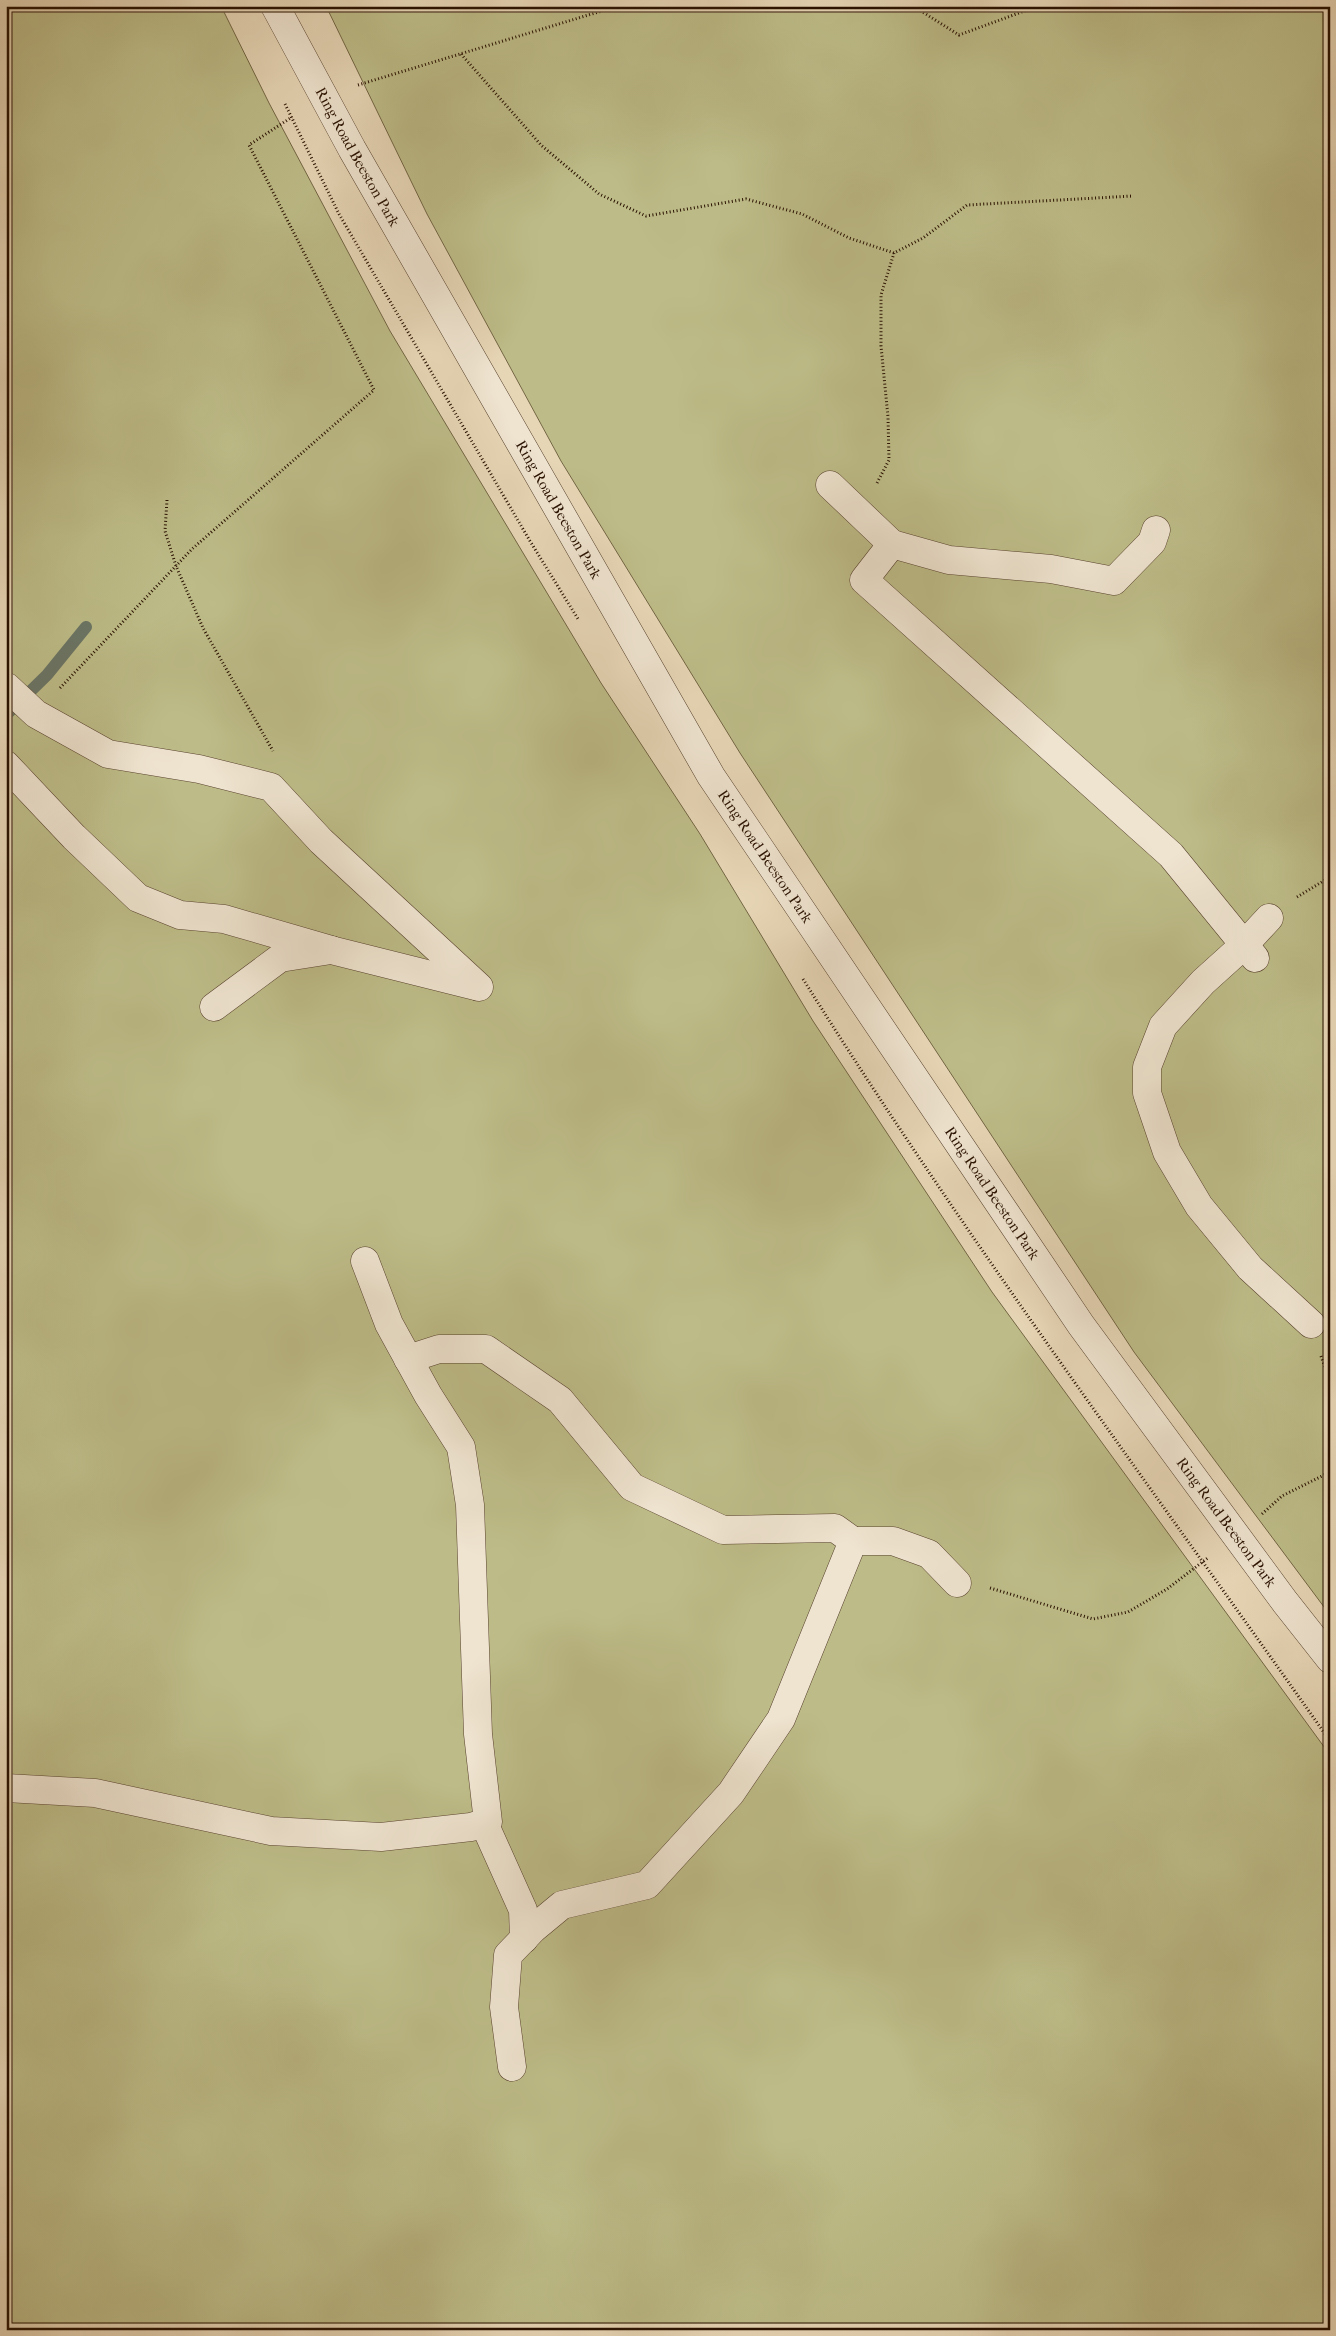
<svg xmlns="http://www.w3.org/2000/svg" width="1336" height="2336" viewBox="0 0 1336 2336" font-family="'IM FELL French Canon',serif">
  <rect width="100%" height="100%" fill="#e7d6b6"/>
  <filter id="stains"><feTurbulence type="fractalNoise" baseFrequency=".004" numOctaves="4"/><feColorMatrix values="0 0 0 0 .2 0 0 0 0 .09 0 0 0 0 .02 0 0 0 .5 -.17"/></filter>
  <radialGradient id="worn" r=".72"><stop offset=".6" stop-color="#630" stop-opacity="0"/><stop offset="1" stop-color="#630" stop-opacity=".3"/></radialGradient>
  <path fill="#bdbc88" stroke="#736644" d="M6,6H221L269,103L390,331L601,683L700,834L813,1021L992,1292L1330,1755V2330H6Z
    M326,6H1330V1615L1134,1352L740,753L561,461L427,214Z"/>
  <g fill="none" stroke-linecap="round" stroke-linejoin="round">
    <path stroke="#6b7666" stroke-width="12" d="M6,715L47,675L86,627"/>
    <defs>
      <g id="minor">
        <path id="s1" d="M275,6L352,149L711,776L1081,1325L1285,1602L1330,1659"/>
        <path d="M830,485L892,544L864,580L1171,855L1255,958"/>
        <path d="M892,544L949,560L1051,569L1114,581L1152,542L1156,530"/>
        <path d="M7,687L36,714L108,754L199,769L271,787L321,841L479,987"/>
        <path d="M6,765L74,837L138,898L180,915L224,919L331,950"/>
        <path d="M1269,918L1244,945L1203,982L1163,1026L1147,1067V1093L1167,1152L1199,1206L1250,1268L1311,1324"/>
        <path d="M214,1007L280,958L331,950L475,986"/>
        <path d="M408,1359L439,1349H486L560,1400L632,1487L723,1530L835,1528L853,1541L781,1719L731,1793L647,1885L562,1905L533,1929L508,1955L504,2007L512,2067"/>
        <path d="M853,1541H893L929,1554L957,1583"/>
        <path d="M6,1788L95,1793L271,1831L381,1837L471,1827L488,1822L478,1734L470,1505L461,1447L428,1395L389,1324L365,1261"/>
        <path d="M484,1823L523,1910L524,1939"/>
      </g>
    </defs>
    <use href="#minor" stroke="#58422e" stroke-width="29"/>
    <path stroke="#291100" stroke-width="3" stroke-dasharray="1 2.5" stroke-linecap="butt" d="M907,6L921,11L959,35L1038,6
      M461,54L541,145L599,194L646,216L746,199L802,214L849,238L894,253L923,238L967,205L1133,196
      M358,85L618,6
      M285,104L339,214L530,541L578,619
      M877,483L889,460L888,417L881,346V295L894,253
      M167,500L165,531L176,566L203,628L273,751
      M60,688L192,549L374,390L249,145L292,117
      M1297,897L1330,877
      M803,979C967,1241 1152,1488 1330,1741
      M1321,1356L1330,1382
      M1262,1514L1282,1496L1330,1472
      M990,1588L1093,1619L1128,1612L1167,1589L1209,1557"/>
    <use href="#minor" stroke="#efe4d0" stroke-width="28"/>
  </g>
  <g text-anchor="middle" stroke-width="4" stroke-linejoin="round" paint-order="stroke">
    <g font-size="15" fill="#291100" stroke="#efe4d0">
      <text dy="5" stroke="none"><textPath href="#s1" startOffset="172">Ring Road Beeston Park</textPath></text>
      <text dy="5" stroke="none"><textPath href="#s1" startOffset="578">Ring Road Beeston Park</textPath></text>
      <text dy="5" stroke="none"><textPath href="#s1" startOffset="982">Ring Road Beeston Park</textPath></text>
      <text dy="5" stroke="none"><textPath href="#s1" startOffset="1388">Ring Road Beeston Park</textPath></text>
      <text dy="5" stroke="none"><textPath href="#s1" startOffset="1792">Ring Road Beeston Park</textPath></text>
    </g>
  </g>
  <rect width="1336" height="2336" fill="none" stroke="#e7d6b6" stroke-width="25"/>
  <rect x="8" y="8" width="1321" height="2321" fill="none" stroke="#291100" stroke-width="2.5"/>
  <rect x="12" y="12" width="1311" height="2311" fill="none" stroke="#291100"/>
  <rect width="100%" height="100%" filter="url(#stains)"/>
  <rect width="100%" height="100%" fill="url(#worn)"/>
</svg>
